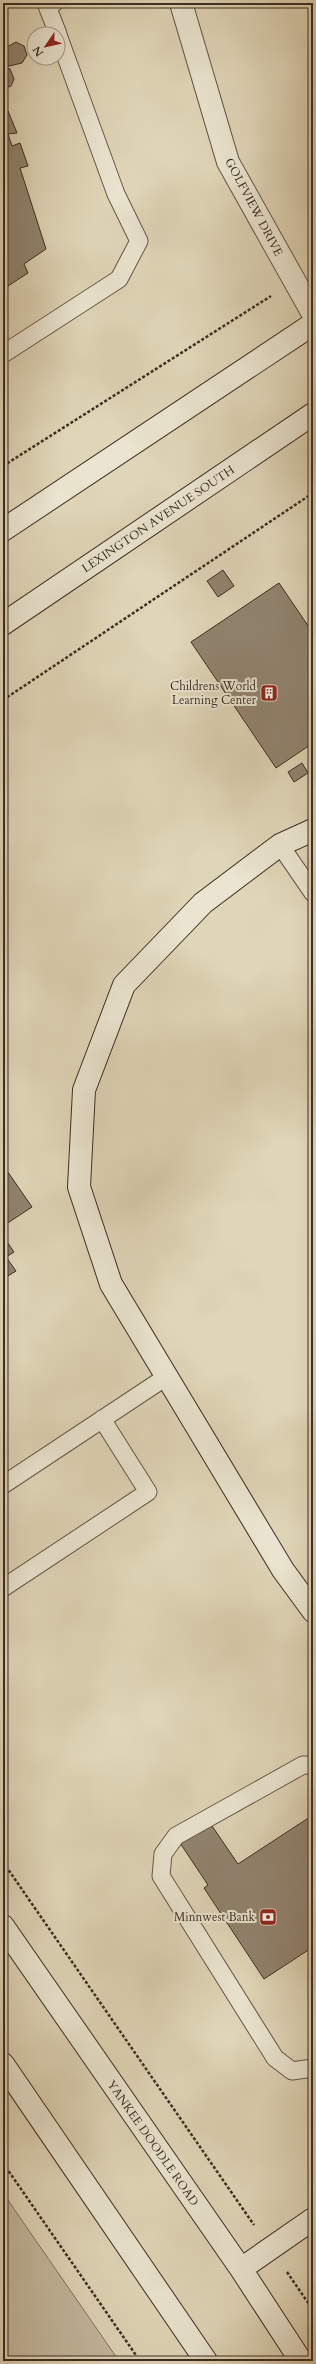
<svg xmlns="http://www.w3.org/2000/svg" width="316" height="2364" viewBox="0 0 316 2364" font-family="Cardo,serif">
  <rect width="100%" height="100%" fill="#dfd5b7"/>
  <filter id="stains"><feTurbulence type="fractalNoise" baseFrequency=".005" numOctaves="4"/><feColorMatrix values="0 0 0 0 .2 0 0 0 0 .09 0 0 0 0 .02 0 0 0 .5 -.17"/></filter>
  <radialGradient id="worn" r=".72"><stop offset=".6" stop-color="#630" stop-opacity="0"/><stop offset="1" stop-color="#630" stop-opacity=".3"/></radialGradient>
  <path fill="#c3b89e" stroke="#807260" d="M3,2193L119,2361H3Z"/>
  <path fill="#918470" stroke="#3c2d23" d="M16,42L24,46L27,55L22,63L5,67L10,69L14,79L11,86L3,89V49Z
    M8,111L17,133L8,134L12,146L20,143L28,166L20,168L46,249L24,264L28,273L8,286L3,280V112Z
    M223,570L234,586L218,597L207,581Z
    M279,583L313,633V743L276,768L191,642Z
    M302,763L308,773L294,782L288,772Z
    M3,1165L32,1207L3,1226Z
    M3,1236L14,1252L6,1257L16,1271L3,1279Z
    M313,1815V1947L264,1979L204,1888L208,1885L180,1843L210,1823L238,1864Z"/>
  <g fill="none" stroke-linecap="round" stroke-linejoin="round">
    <defs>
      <path id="lane" d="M54,3L47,6L58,34
        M3,354L119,279L139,241L116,194L58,35
        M280,845L313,893
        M3,1485L166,1377
        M3,1588L148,1492L102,1419
        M313,1765H303L176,1836L163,1854L161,1876L275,2058L292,2071L313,2068"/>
      <path id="street" d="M181,3L228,162L313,314"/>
      <path id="secondary" d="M3,530L313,324
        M3,624L313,414
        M313,830L280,845L203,903L124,985L84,1090L79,1187L111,1284L283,1570L313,1611
        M3,1926L241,2269L301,2361
        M3,2064L206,2361
        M241,2269L313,2219"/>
    </defs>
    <use href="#lane" stroke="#655748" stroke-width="19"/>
    <use href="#street" stroke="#655748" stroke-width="24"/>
    <use href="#secondary" stroke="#3c2d23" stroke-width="24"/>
    <path stroke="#3c2d23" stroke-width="2.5" stroke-dasharray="3 2" stroke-linecap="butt" d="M3,466L271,296
      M3,700L313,493
      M3,1862L254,2225
      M3,2163L140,2361
      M287,2272L313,2310"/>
    <use href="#lane" stroke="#eae4d0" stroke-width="17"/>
    <use href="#street" stroke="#eae4d0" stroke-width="22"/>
    <use href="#secondary" stroke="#eae4d0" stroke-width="22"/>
  </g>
  <defs>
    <symbol id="building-square" viewBox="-11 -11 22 22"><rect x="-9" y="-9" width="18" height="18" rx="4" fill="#8f2418" stroke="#eae4d0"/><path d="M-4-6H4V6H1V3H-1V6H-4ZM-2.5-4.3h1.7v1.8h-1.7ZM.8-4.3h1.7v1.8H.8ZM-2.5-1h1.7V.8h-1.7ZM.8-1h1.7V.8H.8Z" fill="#fff"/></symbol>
    <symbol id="bank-square" viewBox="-11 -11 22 22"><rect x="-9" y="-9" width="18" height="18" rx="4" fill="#8f2418" stroke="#eae4d0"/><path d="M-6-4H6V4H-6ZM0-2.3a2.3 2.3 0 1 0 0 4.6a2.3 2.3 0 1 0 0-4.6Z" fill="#fff"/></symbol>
  </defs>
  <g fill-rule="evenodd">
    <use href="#building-square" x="259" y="683" width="20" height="20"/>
    <use href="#bank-square" x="258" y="1907" width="20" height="20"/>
  </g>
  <g text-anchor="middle" stroke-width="4" stroke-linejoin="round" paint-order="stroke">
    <g font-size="12" fill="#3c2d23" stroke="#eae4d0">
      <text transform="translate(254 207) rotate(62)" y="4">GOLFVIEW DRIVE</text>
      <text transform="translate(158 519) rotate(-34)" y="4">LEXINGTON AVENUE SOUTH</text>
      <text transform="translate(153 2143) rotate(55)" y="4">YANKEE DOODLE ROAD</text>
    </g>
    <g font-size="12" fill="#3c2d23" stroke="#eae4d0" text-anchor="end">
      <text x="256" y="690">Childrens World<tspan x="256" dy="14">Learning Center</tspan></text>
      <text x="255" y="1921">Minnwest Bank</text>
    </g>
  </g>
  <rect width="316" height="2364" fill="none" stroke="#dfd5b7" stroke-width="16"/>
  <rect x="4" y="4" width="308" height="2356" fill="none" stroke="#3c2d23" stroke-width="2"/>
  <rect x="8" y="8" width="300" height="2348" fill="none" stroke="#3c2d23"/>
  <g transform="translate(46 46) rotate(236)"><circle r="19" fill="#eae4d0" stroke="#a49b8b"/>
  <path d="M0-3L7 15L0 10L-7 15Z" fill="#8f2418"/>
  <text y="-6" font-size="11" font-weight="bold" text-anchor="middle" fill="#3c2d23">N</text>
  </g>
  <rect width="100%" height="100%" filter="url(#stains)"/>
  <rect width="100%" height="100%" fill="url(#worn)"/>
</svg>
